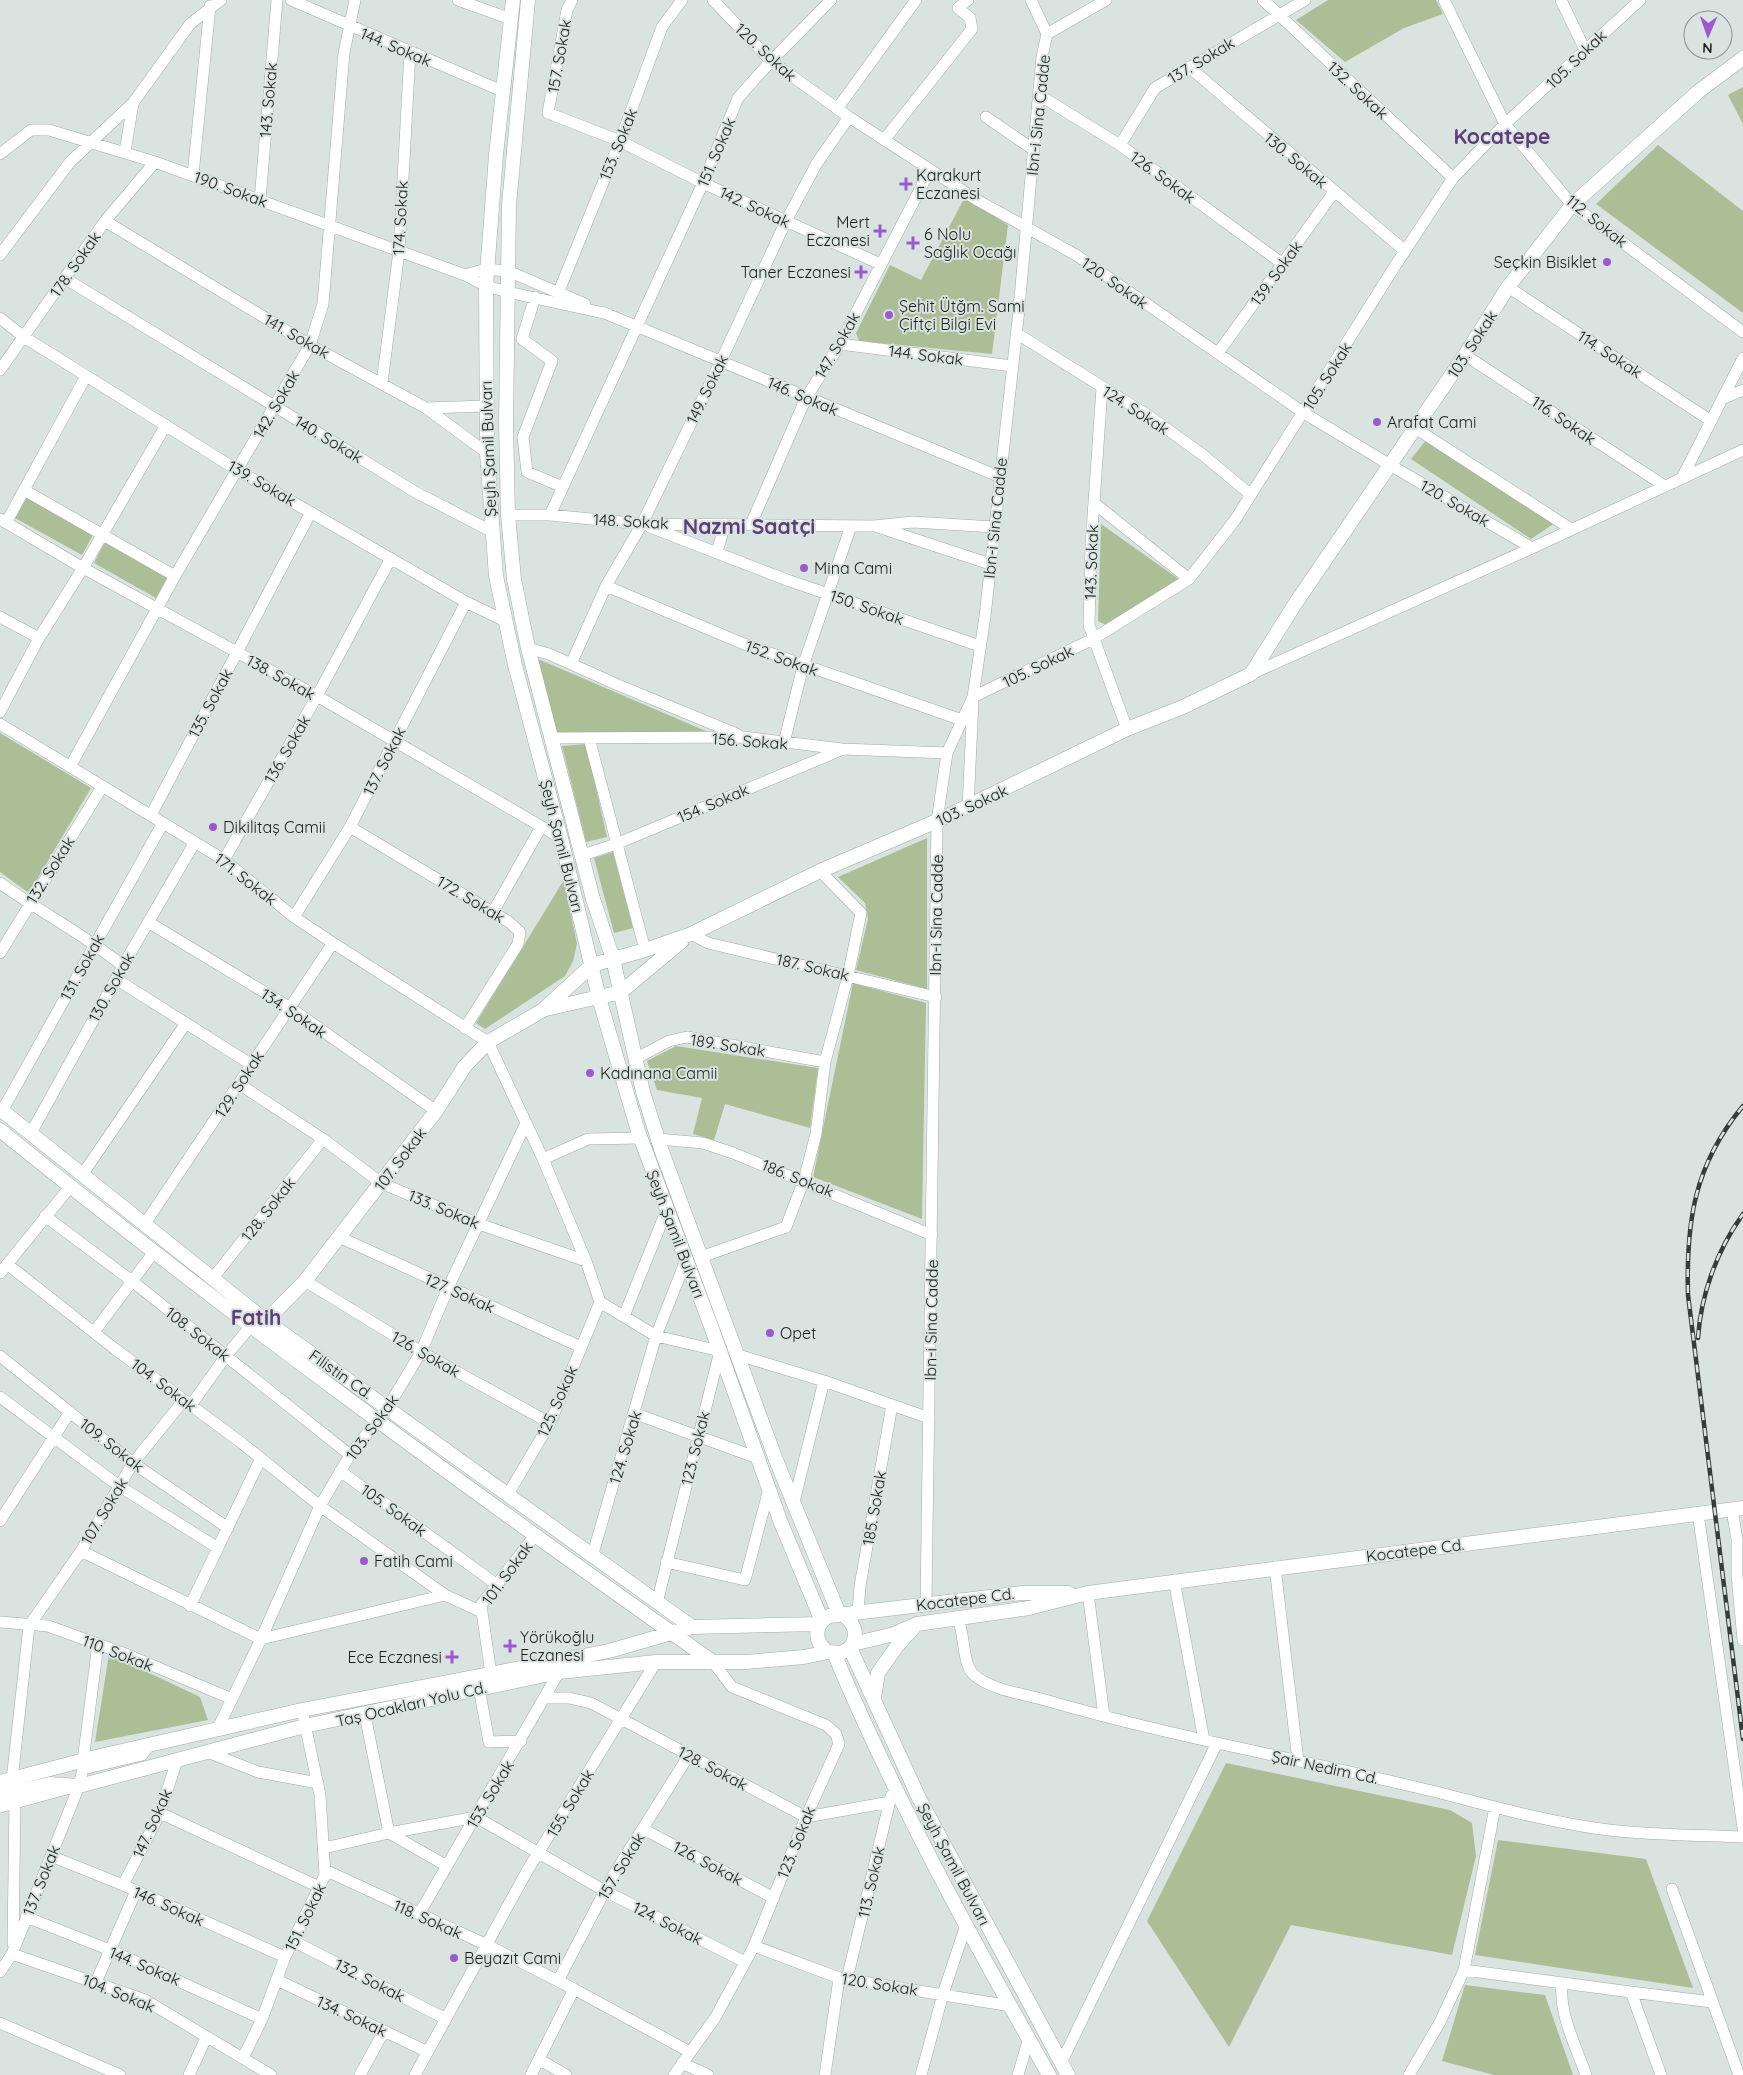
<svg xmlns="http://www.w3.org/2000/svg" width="1743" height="2075" viewBox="0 0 1743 2075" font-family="Quicksand,sans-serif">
  <rect width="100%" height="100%" fill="#d9e3e0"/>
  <path fill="#acbe96" d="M1328,0H1436L1443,14L1404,28L1345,62L1296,20Z
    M1743,87V124L1728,95Z
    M1658,145L1743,211V313L1596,204Z
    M965,197L1008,225L992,354L859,341L856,333L890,265L921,280Z
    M1427,439L1558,521L1531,539L1411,459Z
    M27,497L94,533L82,555L15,518Z
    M1101,524L1180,580L1106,625L1098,621Z
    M105,542L168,576L156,598L94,563Z
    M538,659L708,732H556Z
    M0,733L91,788L29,893L0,872Z
    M586,744L607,837L586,842L562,746Z
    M927,838V989L856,970L868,919L865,903L838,877Z
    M613,852L633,928L614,933L594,858Z
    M564,880L577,944L573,961L565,976L485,1029L476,1023Z
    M853,983L926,1003L922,1219L813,1177Z
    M676,1046L818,1068L810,1128L725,1104L714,1140L693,1134L702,1098L657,1090L647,1061Z
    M109,1654L200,1697L208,1720L95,1742Z
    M1226,1763L1450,1810L1472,1823L1476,1856L1452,1955L1291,1925L1229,2047L1147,1921Z
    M1498,1840L1646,1859L1693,1988L1475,1955Z
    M1465,1985L1545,1995L1573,2075H1494L1442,2061Z"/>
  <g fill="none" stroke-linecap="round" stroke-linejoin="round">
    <defs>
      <path id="minor" d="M291,0L502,91
        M458,0L511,19
        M572,0L567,10L548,113L620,141L703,183L880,264
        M713,0L771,61L849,117L977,200L1076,255L1304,413L1390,465L1532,548
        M1263,0L1453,178
        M1444,0L1505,124L1572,205L1743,332
        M1561,0L1585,50
        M1047,34L1106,0
        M1189,67L1405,251
        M1039,95L1120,145L1283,264
        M837,109L916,0
        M986,117L1034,150
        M884,140L972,29L970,18L958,8L968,0
        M1120,145L1155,88L1305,0
        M125,152L133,103L190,24L221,0
        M0,154L31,130H49L155,162L465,275L486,286L508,292L608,314
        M193,175L210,6
        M260,200L277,0
        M105,221L310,345L426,408L487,453
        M0,255L70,162L133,103
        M465,275L486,269L508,271L585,304
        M66,279L417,493L491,531
        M1508,287L1711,421
        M559,291L620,141L662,27L682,0
        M535,297L522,339L552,361L523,437L527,472L563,487
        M602,312L1000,477
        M0,318L24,337L237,470L466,602L505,621
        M1016,333L1149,416L1203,455L1251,495
        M840,344L1012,366
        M1218,353L1334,192
        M1465,355L1663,485
        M0,370L105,221L155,162
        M382,383L399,251L410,52
        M1102,388L1091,545L1089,625L1127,729
        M1722,399L1743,390
        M426,408L486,406
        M1415,428L1571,529
        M1683,476L1743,358
        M24,490L175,576
        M1094,503L1189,579
        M508,515H550L642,524L874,526L913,522L994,527
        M550,515L703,183L738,98L771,61L831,0
        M0,519L83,568L317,696L561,838
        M6,523L86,376
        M751,524L806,398L840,344L930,170
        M650,527L787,580L980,646
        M878,527L990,564
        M717,552L725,524
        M606,586L744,644L962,720
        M0,617L39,638
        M528,648L549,654L618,685L737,734
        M571,664L606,586L642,524L721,361L786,221L817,163L849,117
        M1251,674L1532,548L1743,450
        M973,697L1093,639L1189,579L1235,520L1395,266L1453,178L1505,124L1640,0
        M0,712L39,638L83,568L166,425
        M0,724L224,860L294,917L333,943L488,1042L543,1159L588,1139L640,1138
        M553,738L744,737L842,749L947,753
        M589,738L645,950
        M784,743L803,666L851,526
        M70,767L175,576L310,345L323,304L344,53L355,0
        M968,807L973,701
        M151,815L311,512
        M350,827L509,922L520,932L518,944L465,1028
        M583,855L616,844L841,750
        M224,860L317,696L391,558
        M0,883C40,912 84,934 123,966
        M493,912L541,827
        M294,917L350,827L466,602
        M148,922L289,1007L436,1111
        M691,934L708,943L936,997
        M0,953L102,787
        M116,979L252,1065
        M635,1059L669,1041L687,1037L825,1062
        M239,1084L323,1139L381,1183L479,1224L586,1261
        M2,1111L163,823
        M31,1133L132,950L195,842
        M658,1139L703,1143L733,1153L932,1235
        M543,1159L586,1261L600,1302L656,1336L720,1351L657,1603
        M82,1175L186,1023
        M45,1216L132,1281L350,1455
        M144,1225L333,943
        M339,1237L581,1347
        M701,1257L786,1227L804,1180L816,1134L825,1062L848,976L861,913L820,871
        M7,1264L115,1349L243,1444L320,1506L445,1595L482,1612
        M0,1273L70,1187
        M213,1278L323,1139
        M305,1281L421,1352L550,1423
        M624,1316L667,1209
        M94,1332L154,1252
        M738,1355L824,1381L929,1418
        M0,1356L133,1463L228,1528
        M0,1397L119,1486L218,1548
        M191,1405L226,1356L250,1327
        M636,1414L758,1458
        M340,1471L496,1584
        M507,1496L550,1423L600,1302
        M794,1502L824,1381
        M1732,1510L1737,1539V1575L1743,1640
        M1698,1513L1743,1828
        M0,1521L70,1412
        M81,1551L261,1639L445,1595
        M592,1557L656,1336L686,1260
        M666,1562L745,1580L769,1489
        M1275,1567L1298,1761
        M1174,1580L1204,1740
        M1088,1593L1104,1716
        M926,1604L937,821L947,753L973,697L985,616L1018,319L1042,57L1047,34L1031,0
        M190,1606L261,1458
        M858,1612L860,1586L892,1405
        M957,1617C965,1632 962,1662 973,1674C990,1690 1024,1694 1045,1700C1165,1735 1289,1757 1411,1786C1472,1800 1532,1819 1594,1828C1643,1835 1694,1835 1743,1837
        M0,1622L48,1626L128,1655L232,1699
        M491,1674L481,1605L536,1534
        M479,1688L489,1742L521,1741
        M545,1698H569L591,1703L806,1817L890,1802
        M365,1715L389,1833
        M217,1730L261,1639L320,1506L350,1455L388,1407L421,1352L448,1288L526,1123
        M207,1752L258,1772L318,1783
        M83,1761L98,1644
        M12,1780L29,1626L81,1551L133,1463L184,1400
        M0,1807L70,1788
        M160,1813L319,1887
        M643,1829L774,1898
        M389,1833L447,1866
        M324,1848L389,1833L476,1817L605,1891L745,1962
        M51,1856L123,1885L285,1957
        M325,1870L487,1945L574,1989L690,2052
        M123,1885L160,1813L177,1760
        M1672,1889L1739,2075
        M419,1914L559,1672
        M26,1917L110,1950L262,2019
        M293,1941L446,2019
        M13,1944L15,1802
        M754,1946L839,1978L1011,2006
        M12,1954L145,2000L271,2075
        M1464,1970L1495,1807
        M0,1972L12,1954L79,1786L83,1769L142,1755L149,1745
        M847,1979L891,1796
        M277,1980L428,2052
        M558,1981L611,1879L689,1755
        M96,1982L136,1891
        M1562,1983C1559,2015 1576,2046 1586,2075
        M0,2023L120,2075
        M243,2058L262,2019L285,1957L325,1875L320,1795L302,1710
        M540,2060L566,2075
        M682,2063L708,2075
        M1061,2063L1217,1743
        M189,2075L206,2038
        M360,2075L384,2031
        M415,2075L527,1871L656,1662
        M531,2075L574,1989
        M674,2075L715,2018L754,1946L806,1817L839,1744L836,1734L826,1725L732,1687L713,1662
        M825,2075L839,1978
        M921,2075L943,1994L966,1925
        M1018,2075L1029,2038
        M1409,2075L1440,2022L1464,1970L1631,1992
        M1661,2075L1631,1992L1712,2002"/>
      <path id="major" d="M513,0L496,155L486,286L487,453L496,576L515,665L561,838L599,998L638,1131L712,1329L781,1523L822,1621
        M528,0L509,205L506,423L508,515L514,579L528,648L593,899L613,959L643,1092L661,1149L776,1460L839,1614
        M546,1009L621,992L682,941
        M0,1109L266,1321L692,1627
        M0,1130C231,1317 471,1491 713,1662
        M250,1327L266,1321L305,1281L436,1111L465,1066L488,1042L543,1010L592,965L645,950L691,934L820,871L937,821L1127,729L1183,707L1251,674L1295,604L1465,355L1508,287L1572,205L1699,91L1743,58
        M853,1644L894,1634L917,1624L1029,1608L1088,1593L1743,1508
        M850,1648L919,1798L1068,2075
        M828,1652C814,1642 813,1625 829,1616L1022,1593H1069
        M834,1653C895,1799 971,1937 1049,2075
        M874,1698L878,1673L897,1646L914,1627
        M0,1782L100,1756L302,1710L609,1651L692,1627L819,1624
        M0,1796L50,1784L79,1786L305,1726L559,1672L656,1662H746L804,1657L828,1652L841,1653L850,1648C859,1636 855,1623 843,1615"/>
    </defs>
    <use href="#minor" stroke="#a1aba9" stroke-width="12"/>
    <use href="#major" stroke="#a1aba9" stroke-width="15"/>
    <use href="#minor" stroke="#fff" stroke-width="11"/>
    <use href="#major" stroke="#fff" stroke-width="14"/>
    <defs>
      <path id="rail" d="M1743,1106C1694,1165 1686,1222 1688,1295L1743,1739
        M1698,1338C1701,1294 1717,1250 1743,1214"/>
    </defs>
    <use href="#rail" stroke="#373c3a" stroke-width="4.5"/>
    <use href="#rail" stroke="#d9e3e0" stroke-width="2.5" stroke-dasharray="8" stroke-linecap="butt"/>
  </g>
  <g fill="#9c59ce" stroke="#d9e3e0" stroke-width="2">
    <path d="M903.5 176.5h5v5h5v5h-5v5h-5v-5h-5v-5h5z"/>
    <path d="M877.5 223.5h5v5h5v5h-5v5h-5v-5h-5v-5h5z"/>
    <path d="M910.5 235.5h5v5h5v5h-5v5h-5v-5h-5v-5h5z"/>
    <circle cx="1607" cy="262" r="5"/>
    <path d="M858.5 264.5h5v5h5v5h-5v5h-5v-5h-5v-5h5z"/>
    <circle cx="889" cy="315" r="5"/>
    <circle cx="1377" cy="422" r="5"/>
    <circle cx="804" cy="568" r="5"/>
    <circle cx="213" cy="827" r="5"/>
    <circle cx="590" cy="1073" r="5"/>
    <circle cx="770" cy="1333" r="5"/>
    <circle cx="364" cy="1561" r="5"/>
    <path d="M507.5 1638.5h5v5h5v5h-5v5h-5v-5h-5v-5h5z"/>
    <path d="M449.5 1649.5h5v5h5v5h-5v5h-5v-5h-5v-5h5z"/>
    <circle cx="454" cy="1958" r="5"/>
  </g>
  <g text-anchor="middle" stroke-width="4" stroke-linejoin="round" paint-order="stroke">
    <g font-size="16" fill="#1a1e1d" stroke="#d9e3e0">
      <text transform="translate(396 47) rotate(23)" y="6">144. Sokak</text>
      <text transform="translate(766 52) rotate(43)" y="6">120. Sokak</text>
      <text transform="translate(559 56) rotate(-80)" y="6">157. Sokak</text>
      <text transform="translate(1576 59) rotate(-44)" y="6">105. Sokak</text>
      <text transform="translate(1201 60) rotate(-31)" y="6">137. Sokak</text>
      <text transform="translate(1358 90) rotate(43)" y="6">132. Sokak</text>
      <text transform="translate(268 100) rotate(-85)" y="6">143. Sokak</text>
      <text transform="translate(1038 115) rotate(-84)" y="6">Ibn-i Sina Cadde</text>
      <text transform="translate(618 144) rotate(-68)" y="6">153. Sokak</text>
      <text transform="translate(716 152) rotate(-67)" y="6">151. Sokak</text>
      <text transform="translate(1296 160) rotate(40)" y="6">130. Sokak</text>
      <text transform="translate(1163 177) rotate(36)" y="6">126. Sokak</text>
      <text transform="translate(231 189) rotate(20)" y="6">190. Sokak</text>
      <text transform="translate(755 207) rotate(25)" y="6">142. Sokak</text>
      <text transform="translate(400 218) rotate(-87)" y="6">174. Sokak</text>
      <text transform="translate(1597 221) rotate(39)" y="6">112. Sokak</text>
      <text transform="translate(75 264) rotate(-55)" y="6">178. Sokak</text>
      <text transform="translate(1276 273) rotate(-54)" y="6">139. Sokak</text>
      <text transform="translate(1115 283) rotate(35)" y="6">120. Sokak</text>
      <text transform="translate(297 336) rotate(30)" y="6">141. Sokak</text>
      <text transform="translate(1472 344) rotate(-57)" y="6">103. Sokak</text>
      <text transform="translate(837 345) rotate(-60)" y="6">147. Sokak</text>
      <text transform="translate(1610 354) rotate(33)" y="6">114. Sokak</text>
      <text transform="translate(926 355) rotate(7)" y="6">144. Sokak</text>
      <text transform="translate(1327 376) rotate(-58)" y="6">105. Sokak</text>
      <text transform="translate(707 389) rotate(-64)" y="6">149. Sokak</text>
      <text transform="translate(803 396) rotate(23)" y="6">146. Sokak</text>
      <text transform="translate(276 404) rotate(-60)" y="6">142. Sokak</text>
      <text transform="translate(1136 410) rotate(33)" y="6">124. Sokak</text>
      <text transform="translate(1564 420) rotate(34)" y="6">116. Sokak</text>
      <text transform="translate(329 439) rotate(31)" y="6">140. Sokak</text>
      <text transform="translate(488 449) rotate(-92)" y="6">Şeyh Şamil Bulvarı</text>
      <text transform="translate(262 483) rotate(30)" y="6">139. Sokak</text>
      <text transform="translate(1455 503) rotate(30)" y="6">120. Sokak</text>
      <text transform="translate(995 518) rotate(-84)" y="6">Ibn-i Sina Cadde</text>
      <text transform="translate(631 521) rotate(3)" y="6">148. Sokak</text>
      <text transform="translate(1091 562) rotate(-88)" y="6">143. Sokak</text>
      <text transform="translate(867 607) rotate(19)" y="6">150. Sokak</text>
      <text transform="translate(782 658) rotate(20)" y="6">152. Sokak</text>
      <text transform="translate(1038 666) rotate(-26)" y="6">105. Sokak</text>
      <text transform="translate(281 677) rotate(29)" y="6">138. Sokak</text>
      <text transform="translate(210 703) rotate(-62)" y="6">135. Sokak</text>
      <text transform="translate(750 741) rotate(4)" y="6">156. Sokak</text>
      <text transform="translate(287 749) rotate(-60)" y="6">136. Sokak</text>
      <text transform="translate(384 761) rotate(-63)" y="6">137. Sokak</text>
      <text transform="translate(713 803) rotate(-23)" y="6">154. Sokak</text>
      <text transform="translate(972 805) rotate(-25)" y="6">103. Sokak</text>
      <text transform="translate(562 846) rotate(76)" y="6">Şeyh Şamil Bulvarı</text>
      <text transform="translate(50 870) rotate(-58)" y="6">132. Sokak</text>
      <text transform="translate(246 879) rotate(38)" y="6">171. Sokak</text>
      <text transform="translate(471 899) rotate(31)" y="6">172. Sokak</text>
      <text transform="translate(936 915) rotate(-89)" y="6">Ibn-i Sina Cadde</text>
      <text transform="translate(82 967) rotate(-61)" y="6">131. Sokak</text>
      <text transform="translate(813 967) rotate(13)" y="6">187. Sokak</text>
      <text transform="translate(111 987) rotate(-61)" y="6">130. Sokak</text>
      <text transform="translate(294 1013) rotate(34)" y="6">134. Sokak</text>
      <text transform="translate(728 1045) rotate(9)" y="6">189. Sokak</text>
      <text transform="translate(239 1084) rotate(-57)" y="6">129. Sokak</text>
      <text transform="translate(400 1159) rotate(-53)" y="6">107. Sokak</text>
      <text transform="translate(798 1178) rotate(22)" y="6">186. Sokak</text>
      <text transform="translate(268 1209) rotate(-52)" y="6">128. Sokak</text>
      <text transform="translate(444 1209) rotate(23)" y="6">133. Sokak</text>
      <text transform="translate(676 1234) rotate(69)" y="6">Şeyh Şamil Bulvarı</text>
      <text transform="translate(460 1293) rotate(24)" y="6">127. Sokak</text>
      <text transform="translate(931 1320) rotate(-89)" y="6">Ibn-i Sina Cadde</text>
      <text transform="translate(198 1334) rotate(38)" y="6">108. Sokak</text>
      <text transform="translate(426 1354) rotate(30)" y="6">126. Sokak</text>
      <text transform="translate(341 1374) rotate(35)" y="6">Filistin Cd.</text>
      <text transform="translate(164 1385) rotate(37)" y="6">104. Sokak</text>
      <text transform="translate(557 1401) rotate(-66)" y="6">125. Sokak</text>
      <text transform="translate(372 1427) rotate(-54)" y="6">103. Sokak</text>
      <text transform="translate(112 1445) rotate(38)" y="6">109. Sokak</text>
      <text transform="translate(625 1447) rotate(-73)" y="6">124. Sokak</text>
      <text transform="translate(695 1448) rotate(-76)" y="6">123. Sokak</text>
      <text transform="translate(874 1508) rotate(-80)" y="6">185. Sokak</text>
      <text transform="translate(394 1510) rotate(36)" y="6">105. Sokak</text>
      <text transform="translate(104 1511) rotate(-59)" y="6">107. Sokak</text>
      <text transform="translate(1415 1550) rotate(-7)" y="6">Kocatepe Cd.</text>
      <text transform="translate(507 1573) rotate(-54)" y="6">101. Sokak</text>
      <text transform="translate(965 1599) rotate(-7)" y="6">Kocatepe Cd.</text>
      <text transform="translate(118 1653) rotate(21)" y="6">110. Sokak</text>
      <text transform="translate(411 1704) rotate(-13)" y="6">Taş Ocakları Yolu Cd.</text>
      <text transform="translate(1325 1767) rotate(12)" y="6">Şair Nedim Cd.</text>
      <text transform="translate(713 1768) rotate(28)" y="6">128. Sokak</text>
      <text transform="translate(490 1794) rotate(-59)" y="6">153. Sokak</text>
      <text transform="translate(570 1803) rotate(-59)" y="6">155. Sokak</text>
      <text transform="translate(152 1823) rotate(-66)" y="6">147. Sokak</text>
      <text transform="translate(796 1842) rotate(-68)" y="6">123. Sokak</text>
      <text transform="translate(708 1863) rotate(28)" y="6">126. Sokak</text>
      <text transform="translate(954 1864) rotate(62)" y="6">Şeyh Şamil Bulvarı</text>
      <text transform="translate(621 1866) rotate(-59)" y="6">157. Sokak</text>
      <text transform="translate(41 1880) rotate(-68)" y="6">137. Sokak</text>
      <text transform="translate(871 1882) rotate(-77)" y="6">113. Sokak</text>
      <text transform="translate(169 1906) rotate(24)" y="6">146. Sokak</text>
      <text transform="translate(305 1917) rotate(-64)" y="6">151. Sokak</text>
      <text transform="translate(428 1919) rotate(24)" y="6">118. Sokak</text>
      <text transform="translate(668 1923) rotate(27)" y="6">124. Sokak</text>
      <text transform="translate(145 1966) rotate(23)" y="6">144. Sokak</text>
      <text transform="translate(370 1980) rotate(27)" y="6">132. Sokak</text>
      <text transform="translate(880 1984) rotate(9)" y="6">120. Sokak</text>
      <text transform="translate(119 1993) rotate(22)" y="6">104. Sokak</text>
      <text transform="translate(352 2016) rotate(25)" y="6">134. Sokak</text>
    </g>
    <g font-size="16" fill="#1a1e1d" stroke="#d9e3e0" text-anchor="start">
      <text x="916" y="181">Karakurt<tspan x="916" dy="18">Eczanesi</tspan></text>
      <text x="870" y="228" text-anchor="end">Mert<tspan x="870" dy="18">Eczanesi</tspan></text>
      <text x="924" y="240">6 Nolu<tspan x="924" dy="18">Sağlık Ocağı</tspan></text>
      <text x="1597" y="268" text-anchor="end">Seçkin Bisiklet</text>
      <text x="851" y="278" text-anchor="end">Taner Eczanesi</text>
      <text x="899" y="312">Şehit Ütğm. Sami<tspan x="899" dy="18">Çiftçi Bilgi Evi</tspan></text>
      <text x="1387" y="428">Arafat Cami</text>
      <text x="814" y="574">Mina Cami</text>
      <text x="223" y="833">Dikilitaş Camii</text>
      <text x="600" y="1079">Kadınana Camii</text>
      <text x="780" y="1339">Opet</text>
      <text x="374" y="1567">Fatih Cami</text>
      <text x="520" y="1643">Yörükoğlu<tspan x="520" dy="18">Eczanesi</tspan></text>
      <text x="442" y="1663" text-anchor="end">Ece Eczanesi</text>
      <text x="464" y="1964">Beyazıt Cami</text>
    </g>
    <g font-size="21" font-weight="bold" fill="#5e3e79" stroke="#d9e3e0">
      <text x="1502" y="144">Kocatepe</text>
      <text x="749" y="534">Nazmi Saatçi</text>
      <text x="256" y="1325">Fatih</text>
    </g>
  </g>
  <g transform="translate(1708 35) rotate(182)"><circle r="24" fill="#d9e3e0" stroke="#8d9492"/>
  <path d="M0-4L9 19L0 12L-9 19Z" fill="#9c59ce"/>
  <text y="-8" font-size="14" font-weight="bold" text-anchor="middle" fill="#1a1e1d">N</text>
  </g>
</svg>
